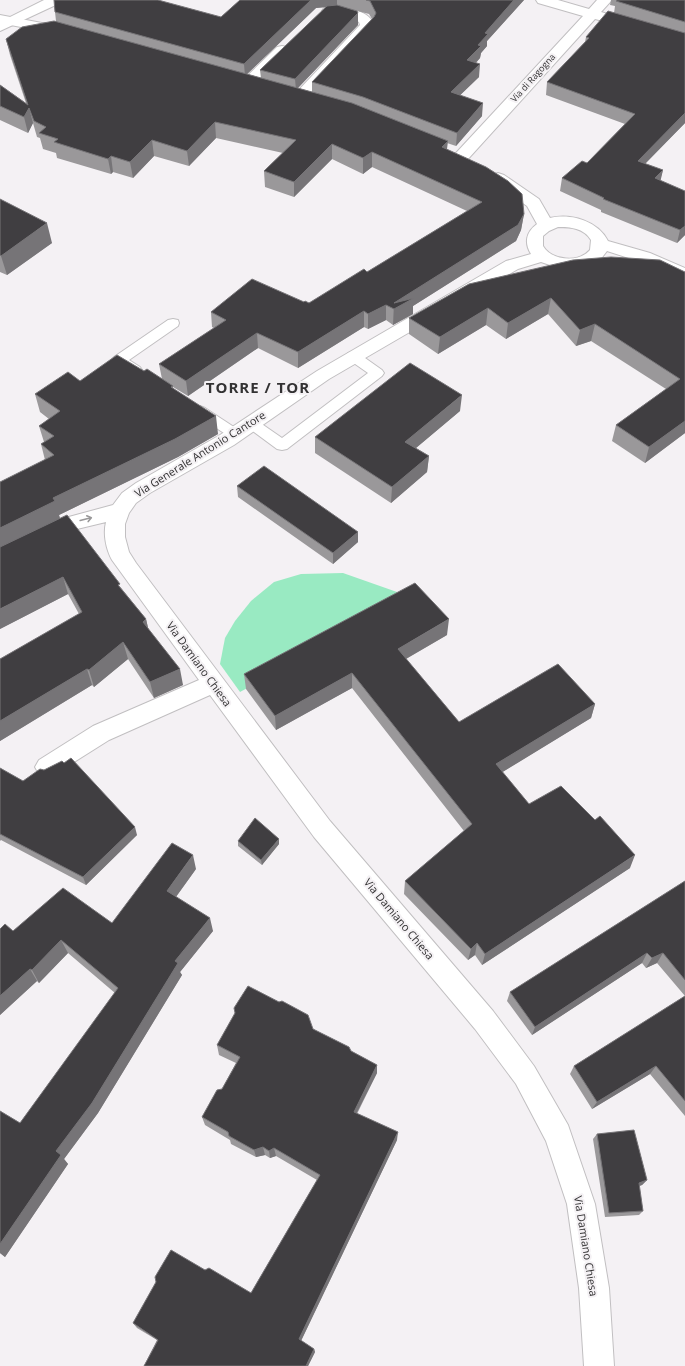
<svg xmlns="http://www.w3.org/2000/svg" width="685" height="1366" viewBox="0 0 685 1366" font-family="'Open Sans',sans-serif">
  <rect width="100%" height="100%" fill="#f4f1f4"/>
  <path fill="#99eac2" d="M343,573L414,598L240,692L220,664L225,638L235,621L251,601L274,582L301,574Z"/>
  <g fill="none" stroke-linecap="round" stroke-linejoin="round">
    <defs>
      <path id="service" d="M173,319L178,320L179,323L178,326L129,360L140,367L142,370L140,373C131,376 117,368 112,360L114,357L168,320Z
        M353,352L358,353L382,370L384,373L382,376L287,449L282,450L277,449L246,426L244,423L246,420L251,418L256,420L282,438L368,373L348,359L346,356L348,353Z
        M200,406L205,408L240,431L242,434L240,437L235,439L230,437L195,414L193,411L195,408Z"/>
      <path id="minor" d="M536,0H558L589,9L597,0H612L601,12L608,14L610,17L608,20L603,21L595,19L468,159L462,161L456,159L454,156L456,153L583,16L538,3Z
        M333,7C347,8 371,10 374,26L305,100L300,101L295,100L293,97L295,94L360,25L359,22C348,15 336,17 324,14L322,11L324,8Z
        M0,15L68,28L70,31L68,34L63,35L0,23Z
        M282,46L287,47L289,50L287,53L253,86L248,87L243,86L241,83L243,80L277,47Z
        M498,173L504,175L539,199L550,218C571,213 598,221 608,241L650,253L685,268V279L638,261L607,251L600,260L583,268L562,269L541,262L518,269L329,379L234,445L150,493L136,503L129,513L125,524V537L129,552L136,563L330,821L493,1011L534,1066L568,1125L595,1204L609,1288L614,1366H584L579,1288L567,1204L546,1141L516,1084L475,1029L314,837L210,695L109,740L55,774L47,777L39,774L35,767L39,760L93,726L199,680L112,560C106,549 103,534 106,522L77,529L0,566V549L65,518L113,505L122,493L136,483L220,435L317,371L506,261L531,254C524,243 526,232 537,224L527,206L492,181L490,178L492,175ZM558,227C570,227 584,228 591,240L590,250C579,263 552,261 543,246V236L549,231Z"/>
      <path id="tertiary" d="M44,0H62L60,3L0,31V22Z"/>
    </defs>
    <use href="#service" stroke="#c1bfc1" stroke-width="2"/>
    <use href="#minor" stroke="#c1bfc1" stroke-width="2"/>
    <use href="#tertiary" stroke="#c1bfc1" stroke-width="2"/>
    <use href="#service" fill="#fff" fill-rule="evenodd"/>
    <use href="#minor" fill="#fff" fill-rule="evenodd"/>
    <use href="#tertiary" fill="#fff" fill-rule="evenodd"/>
  </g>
  <path fill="#9a989a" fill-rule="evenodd" d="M240,0H524L487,41V46L481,53L480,58L476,63L479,77L460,95L482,116L456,146L447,143V149L524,214L521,230L516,241L413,306V314L393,325L386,320L368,329L364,327L298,368L258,348L188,396L173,387V388L218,434L178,457L59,515L60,518L122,589L146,619L148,628L183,685L154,698L128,659L94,687L92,685L0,741V659L79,614L68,594L0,629L45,460L41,444L44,442L39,426L49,419L40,412L35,394L80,381L144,371L162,379L159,364L214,328L212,327L211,312L304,302L309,303L367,272L467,211L372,167L363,174L332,159L294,197L265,187L264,171L283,153L216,138L189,166L154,156L133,178L113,172L111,174L57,158L56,153L43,149L40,138L37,137L33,123L28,133L0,120V85L26,103L10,55L6,39L56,21L55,12L221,17ZM326,7L260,70L261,78L247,74L316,8ZM346,8L369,14L372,19L312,82V92L298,88L358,25Z
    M611,0H685V123L645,164L663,170L660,180L685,235L677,243L601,212V210L560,191L562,178L587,163L625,124L546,95L547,82L585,42L586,37L614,13L615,6L610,5Z
    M0,199L52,243L7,275L0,272Z
    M685,272V433L645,463L612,441L616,425L666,389L591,341L576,346L548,314L506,339L486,325L438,354L409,334V318Z
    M460,411L416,448L429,456L427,472L391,503L315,453V437Z
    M237,486L358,532V542L333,564L238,497Z
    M447,635L406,659L459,722L595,704L591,718L502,772L529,804L630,868L482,965L475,955L468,960L404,894L405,881L464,831L352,688L276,730L246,689L244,674Z
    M0,768L23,781L137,835L86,885L1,840L0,841Z
    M238,841L279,844L262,865L238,846Z
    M196,869L176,897L213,931L180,972L182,975L98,1113L64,1159L68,1164L5,1257L0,1253V1111L20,1123L115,993L68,953L39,983L37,981L0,1015L13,931L112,923Z
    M685,881V1116L650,1074L592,1109L570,1074L574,1066L685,996L657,963L646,968L642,963L532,1035L507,1001L510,992Z
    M313,1029L351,1051L377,1065V1073L357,1114L397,1140L301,1341L314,1349L315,1352L308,1366H144L157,1340L137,1328L133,1323L205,1270L251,1293L317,1180L276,1156L270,1158L265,1155L256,1157L231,1144L230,1140L205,1125L202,1117L222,1089L236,1063L219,1055L217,1045Z
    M597,1134L647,1180L642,1185L639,1186L643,1211L639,1215L605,1217L593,1139Z"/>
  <path fill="#767477" d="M311,0H337V6L316,8L245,76L244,64Z
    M514,0H524L487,41V46L481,53L480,58L466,73L467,60L485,33Z
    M358,13V25L296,90L295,79Z
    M480,64L479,77L450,105L451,92Z
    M483,103L482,116L456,146L457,133Z
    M29,108L33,123L28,133L24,117Z
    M685,113V123L635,174L638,161Z
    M215,122L216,138L189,166L187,151Z
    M152,140L154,156L133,178L130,162Z
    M448,141L446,157L442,147Z
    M332,144V159L294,197V182Z
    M372,152V167L363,174V158Z
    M111,156L113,172L111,174L108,159Z
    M663,170L660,183L655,178Z
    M524,214L521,230L516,241L413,306V314L393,325L394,303Z
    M47,223L52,243L7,275L1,256Z
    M685,226V235L677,243L680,230Z
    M551,298L548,314L506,339L508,323Z
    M386,305V320L368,329V314Z
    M488,308L486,325L438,354L440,337Z
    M364,311V327L298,368V352Z
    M595,324L591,341L576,346L580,330Z
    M257,333L258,348L188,396L186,381Z
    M462,395L460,411L404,458L405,442Z
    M216,416L218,434L178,457L59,515L60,519L0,548V528L53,498Z
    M685,421V433L645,463L649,447Z
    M429,456L427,472L391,503L392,487Z
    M358,532V542L333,564V553Z
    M63,577L68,594L0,629V609Z
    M146,619L150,636L143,622Z
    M449,619L447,635L397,664L398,649Z
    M123,642L128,659L94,687L89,670Z
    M87,669L92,685L0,741V721Z
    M180,669L183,685L154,698L150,682Z
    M352,673V688L276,730L275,716Z
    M595,704L591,718L493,778L496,764Z
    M135,827L137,835L86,885L83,877Z
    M279,839V844L262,865L261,860Z
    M193,855L196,869L170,905L167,891Z
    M635,855L630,868L482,965L485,954Z
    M210,918L213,931L180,972L182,975L98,1113L64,1159L68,1164L5,1257L0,1253V1244L56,1151L175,961Z
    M61,940L68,953L39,983L32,970Z
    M477,943L475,955L468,960L471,949Z
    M647,953L642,963L532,1035L535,1027Z
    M663,953L657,963L646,968L652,958Z
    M30,969L37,981L0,1015V996Z
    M377,1065V1073L353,1120L354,1112Z
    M656,1066L650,1074L592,1109L597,1102Z
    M398,1132L397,1140L300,1343L299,1339Z
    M263,1147L265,1155L256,1157L254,1150Z
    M274,1148L276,1156L270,1158L269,1151Z
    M647,1180L642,1185L634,1188L639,1183Z
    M314,1349L315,1352L308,1366H306Z"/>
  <path fill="#403e41" stroke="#767477" d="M54,0H158L221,17L240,0H311L244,64L55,12Z
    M366,0H514L485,33L488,34L478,45L481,46L467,60L480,64L451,92L483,103L457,133L363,97L312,82L374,17L376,13L370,1Z
    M617,0H685V22L616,1Z
    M337,5L357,11L358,13L295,79L260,70L327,6Z
    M608,11L685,33V113L638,161L663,170L655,178L685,191V226L680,230L603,199L604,198L562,178L582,161L587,163L635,114L547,82L589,38L586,37Z
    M54,21L352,103L448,141L442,147L486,167L508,181L522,194L524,214L518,225L394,303L414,298L394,309L386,305L368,314L364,311L298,352L257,333L186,381L159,364L226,320L211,312L252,279L304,302L305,301L309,303L364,269L367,272L482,202L372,152L363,158L332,144L294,182L264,171L296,140L215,122L187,151L152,140L130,162L111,156L108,159L54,142L58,139L39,133L46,127L34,121L29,108L24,117L0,106V85L28,105L6,39L22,27Z
    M0,199L47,223L1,256L0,255Z
    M611,257L660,260L685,272V421L649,447L616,425L680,379L595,324L580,330L551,298L508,323L488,308L440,337L409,318L469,284L573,260Z
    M117,355L144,371L147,369L173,386L171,387L216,416L175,439L53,498L55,501L0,528V482L54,455L41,444L54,436L39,426L60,411L35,394L68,372L80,381Z
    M410,363L462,395L405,442L429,456L392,487L315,437Z
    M264,466L358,532L333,553L237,486Z
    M67,515L120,584L118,585L146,619L143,622L180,669L150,682L123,642L89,670L87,669L0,721V659L82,612L63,577L0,609V547Z
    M415,583L449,619L398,649L459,722L558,664L595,704L496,764L529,804L561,786L595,820L600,816L635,855L485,954L477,943L471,949L405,881L472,824L352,673L275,716L244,674Z
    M71,758L135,827L83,877L0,834V768L23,781L40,769L44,770L62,761L64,763Z
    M255,818L279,839L261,860L238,841Z
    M172,843L193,855L167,891L210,918L175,961L178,963L92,1103L56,1151L61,1155L0,1244V1111L20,1123L118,988L61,940L32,970L30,969L0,996V929L5,924L13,931L63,888L112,923Z
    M685,881V980L663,953L652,958L647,953L535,1027L510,992Z
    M248,986L279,1002L282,1001L308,1015L313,1029L349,1047L351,1051L377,1065L354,1112L398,1132L299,1339L314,1349L306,1366H144L158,1340L133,1323L156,1282L155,1277L171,1250L205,1270L209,1268L251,1293L320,1175L274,1148L269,1151L263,1147L254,1150L229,1136L228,1132L202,1117L217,1090L222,1089L240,1057L217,1045L235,1013L234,1008Z
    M685,996V1101L656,1066L597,1102L574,1066Z
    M634,1130L647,1180L639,1183L643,1211L609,1213L597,1134Z"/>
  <defs><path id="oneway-shaft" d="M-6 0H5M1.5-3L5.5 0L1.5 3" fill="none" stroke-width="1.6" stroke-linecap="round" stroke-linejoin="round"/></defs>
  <use stroke="#999899" href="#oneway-shaft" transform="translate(86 519) rotate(-14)"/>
  <g text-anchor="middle" stroke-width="4" stroke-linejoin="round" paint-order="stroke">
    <g font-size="9" fill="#333233" stroke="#f4f1f4">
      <text transform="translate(533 78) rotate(-48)" y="3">Via di Ragogna</text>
    </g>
    <g font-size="11" fill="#333233" stroke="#f4f1f4">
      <text transform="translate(200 454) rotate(-32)" y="4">Via Generale Antonio Cantore</text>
      <text transform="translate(199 664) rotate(54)" y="4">Via Damiano Chiesa</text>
      <text transform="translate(399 919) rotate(50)" y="4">Via Damiano Chiesa</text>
      <text transform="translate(586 1246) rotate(81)" y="4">Via Damiano Chiesa</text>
    </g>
    <g font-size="15" font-weight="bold" letter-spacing="1" fill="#333233" stroke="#f4f1f4">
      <text x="258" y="393">TORRE / TOR</text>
    </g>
  </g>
</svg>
